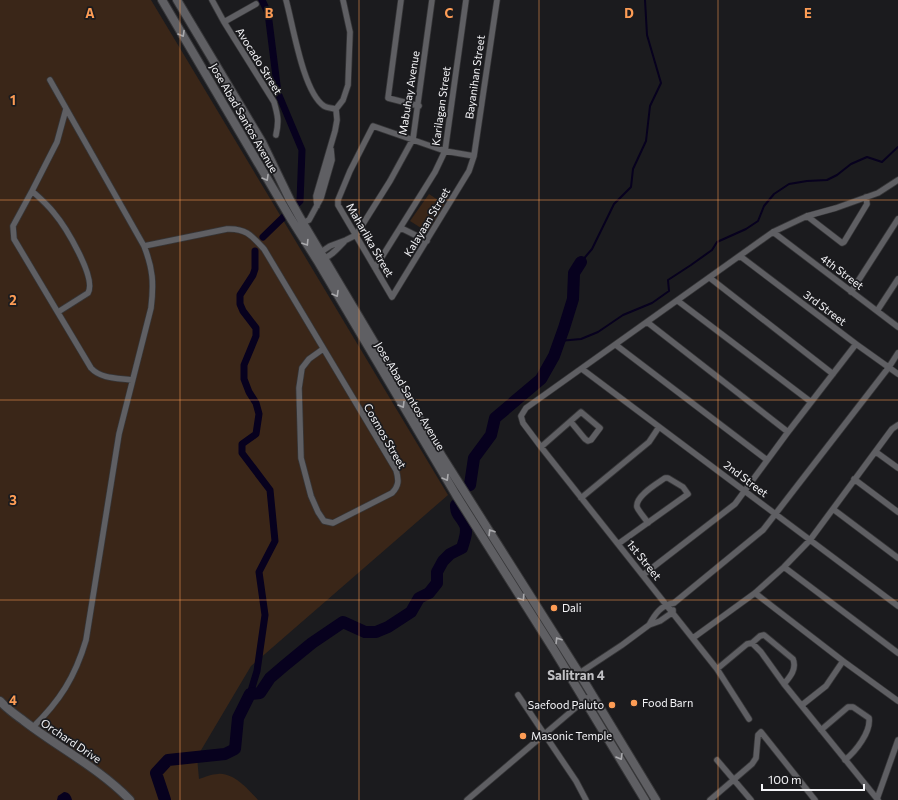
<svg xmlns="http://www.w3.org/2000/svg" width="898" height="800" viewBox="0 0 898 800" font-family="Commissioner,sans-serif">
  <rect width="100%" height="100%" fill="#1b1b1e"/>
  <path fill="#3a2618" d="M0,0H151L448,495L251,666L197,757L199,779C205,777 212,774 218,774C233,772 249,790 258,800H0Z
    M429,194L447,206L429,233L410,221Z"/>
  <path fill="#07011e" d="M64,792C69,792 71,796 72,800H57L58,796Z"/>
  <g fill="none" stroke-linecap="round" stroke-linejoin="round">
    <path stroke="#07011e" stroke-width="2" d="M581,262L592,249L614,204L631,187L633,169L646,141L650,106L661,83L647,35L645,0
      M559,341L581,339L598,332L623,315L652,303L669,291L668,280L691,265L712,250L717,242L746,229L758,221L764,206L774,194L789,184L807,181L827,180L837,175L851,164L867,157L882,162L898,147"/>
    <path stroke="#07011e" stroke-width="7" d="M262,0L268,13L278,93L302,150L300,201L263,237
      M250,694L257,671L265,615L259,572L275,541L270,490L242,453V444L256,434L259,414L256,403L249,392L244,379V365L256,336V328L243,311L240,304V295L253,275L255,269V251"/>
    <path stroke="#07011e" stroke-width="12" d="M470,485L474,458L491,435L495,418L541,379L554,356L564,328L573,299L574,273L581,262
      M165,800L156,773L168,760L225,754L235,749L238,718L250,694L260,693L270,678L284,666L312,643L343,622L365,632H376L388,627L411,612L419,598L429,593L437,583V572L443,561L450,554L462,548C464,541 468,532 465,525C461,516 456,516 456,505"/>
    <defs>
      <path id="street" d="M212,0L224,22L274,102C278,116 279,121 276,135
        M286,0C293,25 303,92 324,106C327,108 332,108 336,109
        M401,0L388,98L419,106
        M224,22L256,4
        M66,109L57,142L32,191L13,226L14,239L91,368C101,379 118,378 132,380
        M474,156L445,151L373,126L350,171L338,200V205L392,297L469,171L474,156L497,0
        M32,191C40,198 48,205 54,213C65,226 97,278 88,293L58,312
        M317,206L316,196L335,131L337,120L336,109L343,100L348,85L350,32L343,0
        M807,216L842,243L844,242L867,204L866,197
        M300,224L309,220L321,198L332,160L331,149
        M401,228L427,241
        M773,232L898,327
        M144,246L227,229C246,228 252,236 264,249L396,470C399,480 399,486 392,493L333,523L324,521L318,512L311,496L301,458L299,388L302,368L309,359L323,349
        M320,254L321,252L330,246L346,240L356,235L390,181L413,139L432,0
        M740,256L856,344L898,374
        M321,259C330,258 338,248 344,242
        M375,268L435,172L445,151L466,0
        M710,278L833,374
        M851,292L898,219
        M678,301L811,402
        M877,311L898,279
        M647,322L788,432
        M616,345L767,460
        M582,369L898,606
        M541,447L581,412L600,428L591,440L588,441L585,439L571,422
        M876,452L898,468
        M854,479L898,512
        M581,498L649,442L659,427
        M833,509L898,558
        M618,544L688,494L683,487L668,478H665C658,483 635,496 637,507C639,512 645,518 648,523
        M784,567L898,653
        M643,575L735,504L788,432L856,344
        M755,593L843,661L898,701
        M649,625C655,614 661,605 674,603L763,530L889,367L898,353
        M693,638L755,593L784,567L810,540L892,429L898,425
        M752,643L760,636L764,635L793,659C797,669 790,677 784,684
        M717,669L747,644L752,643L761,652L784,684L878,800
        M572,678L622,645L649,625L660,621L673,612V610
        M518,695L576,781L586,800
        M802,705L826,686L843,661
        M749,719L717,669L541,447L523,423L521,416L526,408L773,232L807,216L836,208L878,193L898,180
        M32,728C60,701 75,677 86,640L119,434L151,308C154,283 153,269 144,246L50,80
        M821,730L848,707H853L869,718C871,732 856,751 845,760
        M717,760L751,800
        M877,799L898,740
        M467,800L587,698
        M710,800L752,764L756,758L758,735L761,732L815,800"/>
      <path id="secondary" d="M162,0L291,219L317,260L456,495L554,650L645,800
        M177,0L262,142L290,200L303,223L443,458L579,673L656,800
        M0,701C7,709 16,715 24,721C59,748 99,768 130,800"/>
    </defs>
    <use href="#street" stroke="#363638" stroke-width="7"/>
    <use href="#secondary" stroke="#363638" stroke-width="10"/>
    <use href="#street" stroke="#5f5f63" stroke-width="5.5"/>
    <use href="#secondary" stroke="#5f5f63" stroke-width="8"/>
  </g>
  <defs><path id="oneway-chevron" d="M-2-3.5L2.5 0L-2 3.5" fill="none" stroke-width="1.6" stroke-linecap="round" stroke-linejoin="round"/></defs>
  <g stroke="#aaaaad">
    <use href="#oneway-chevron" transform="translate(182 34) rotate(60)"/>
    <use href="#oneway-chevron" transform="translate(266 178) rotate(60)"/>
    <use href="#oneway-chevron" transform="translate(306 243) rotate(58)"/>
    <use href="#oneway-chevron" transform="translate(336 294) rotate(60)"/>
    <use href="#oneway-chevron" transform="translate(402 405) rotate(59)"/>
    <use href="#oneway-chevron" transform="translate(446 478) rotate(59)"/>
    <use href="#oneway-chevron" transform="translate(491 532) rotate(-122)"/>
    <use href="#oneway-chevron" transform="translate(522 598) rotate(57)"/>
    <use href="#oneway-chevron" transform="translate(558 640) rotate(-122)"/>
    <use href="#oneway-chevron" transform="translate(620 757) rotate(59)"/>
  </g>
  <path fill="none" stroke="#fd9c55" stroke-width="1" stroke-opacity="0.55" d="M180,0V800M359,0V800M539,0V800M718,0V800M0,200H898M0,400H898M0,600H898"/>
  <g fill="#fd9c55" stroke="#1b1b1e" stroke-width="1.5">
    <circle cx="554" cy="608" r="4"/>
    <circle cx="634" cy="703" r="4"/>
    <circle cx="612" cy="705" r="4"/>
    <circle cx="523" cy="736" r="4"/>
  </g>
  <g text-anchor="middle" stroke-width="3.5" stroke-linejoin="round" paint-order="stroke">
    <g font-size="11" fill="#f4f4f7" stroke="#1b1b1e">
      <text transform="translate(259 61) rotate(58)" y="4">Avocado Street</text>
      <text transform="translate(475 77) rotate(-82)" y="4">Bayanihan Street</text>
      <text transform="translate(409 93) rotate(-81)" y="4">Mabuhay Avenue</text>
      <text transform="translate(441 106) rotate(-82)" y="4">Karilagan Street</text>
      <text transform="translate(244 118) rotate(60)" y="4">Jose Abad Santos Avenue</text>
      <text transform="translate(427 222) rotate(-59)" y="4">Kalayaan Street</text>
      <text transform="translate(370 240) rotate(60)" y="4">Maharlika Street</text>
      <text transform="translate(842 272) rotate(37)" y="4">4th Street</text>
      <text transform="translate(825 308) rotate(37)" y="4">3rd Street</text>
      <text transform="translate(410 396) rotate(59)" y="4">Jose Abad Santos Avenue</text>
      <text transform="translate(385 436) rotate(60)" y="4">Cosmos Street</text>
      <text transform="translate(746 479) rotate(37)" y="4">2nd Street</text>
      <text transform="translate(644 560) rotate(51)" y="4">1st Street</text>
      <text transform="translate(71 741) rotate(34)" y="4">Orchard Drive</text>
    </g>
    <g font-size="11" fill="#f4f4f7" stroke="#1b1b1e" text-anchor="start">
      <text x="562" y="612">Dali</text>
      <text x="642" y="707">Food Barn</text>
      <text x="604" y="709" text-anchor="end">Saefood Paluto</text>
      <text x="531" y="740">Masonic Temple</text>
    </g>
    <g font-size="13" font-weight="bold" fill="#c0c0c4" stroke="#1b1b1e">
      <text x="576" y="680">Salitran 4</text>
    </g>
  </g>
  <g font-size="13" text-anchor="middle" font-weight="bold" fill="#fd9c55" stroke="#1b1b1e" stroke-width="3.5" stroke-linejoin="round" paint-order="stroke">
    <text x="90" y="18">A</text>
    <text x="269" y="18">B</text>
    <text x="449" y="18">C</text>
    <text x="629" y="18">D</text>
    <text x="808" y="18">E</text>
    <text x="13" y="105">1</text>
    <text x="13" y="305">2</text>
    <text x="13" y="505">3</text>
    <text x="13" y="705">4</text>
  </g>
  <path d="M762 784v6h102v-6" fill="none" stroke="#f4f4f7" stroke-width="2"/>
  <text x="768" y="784" font-size="12" fill="#f4f4f7" stroke="#1b1b1e" stroke-width="3" paint-order="stroke">100 m</text>
</svg>
